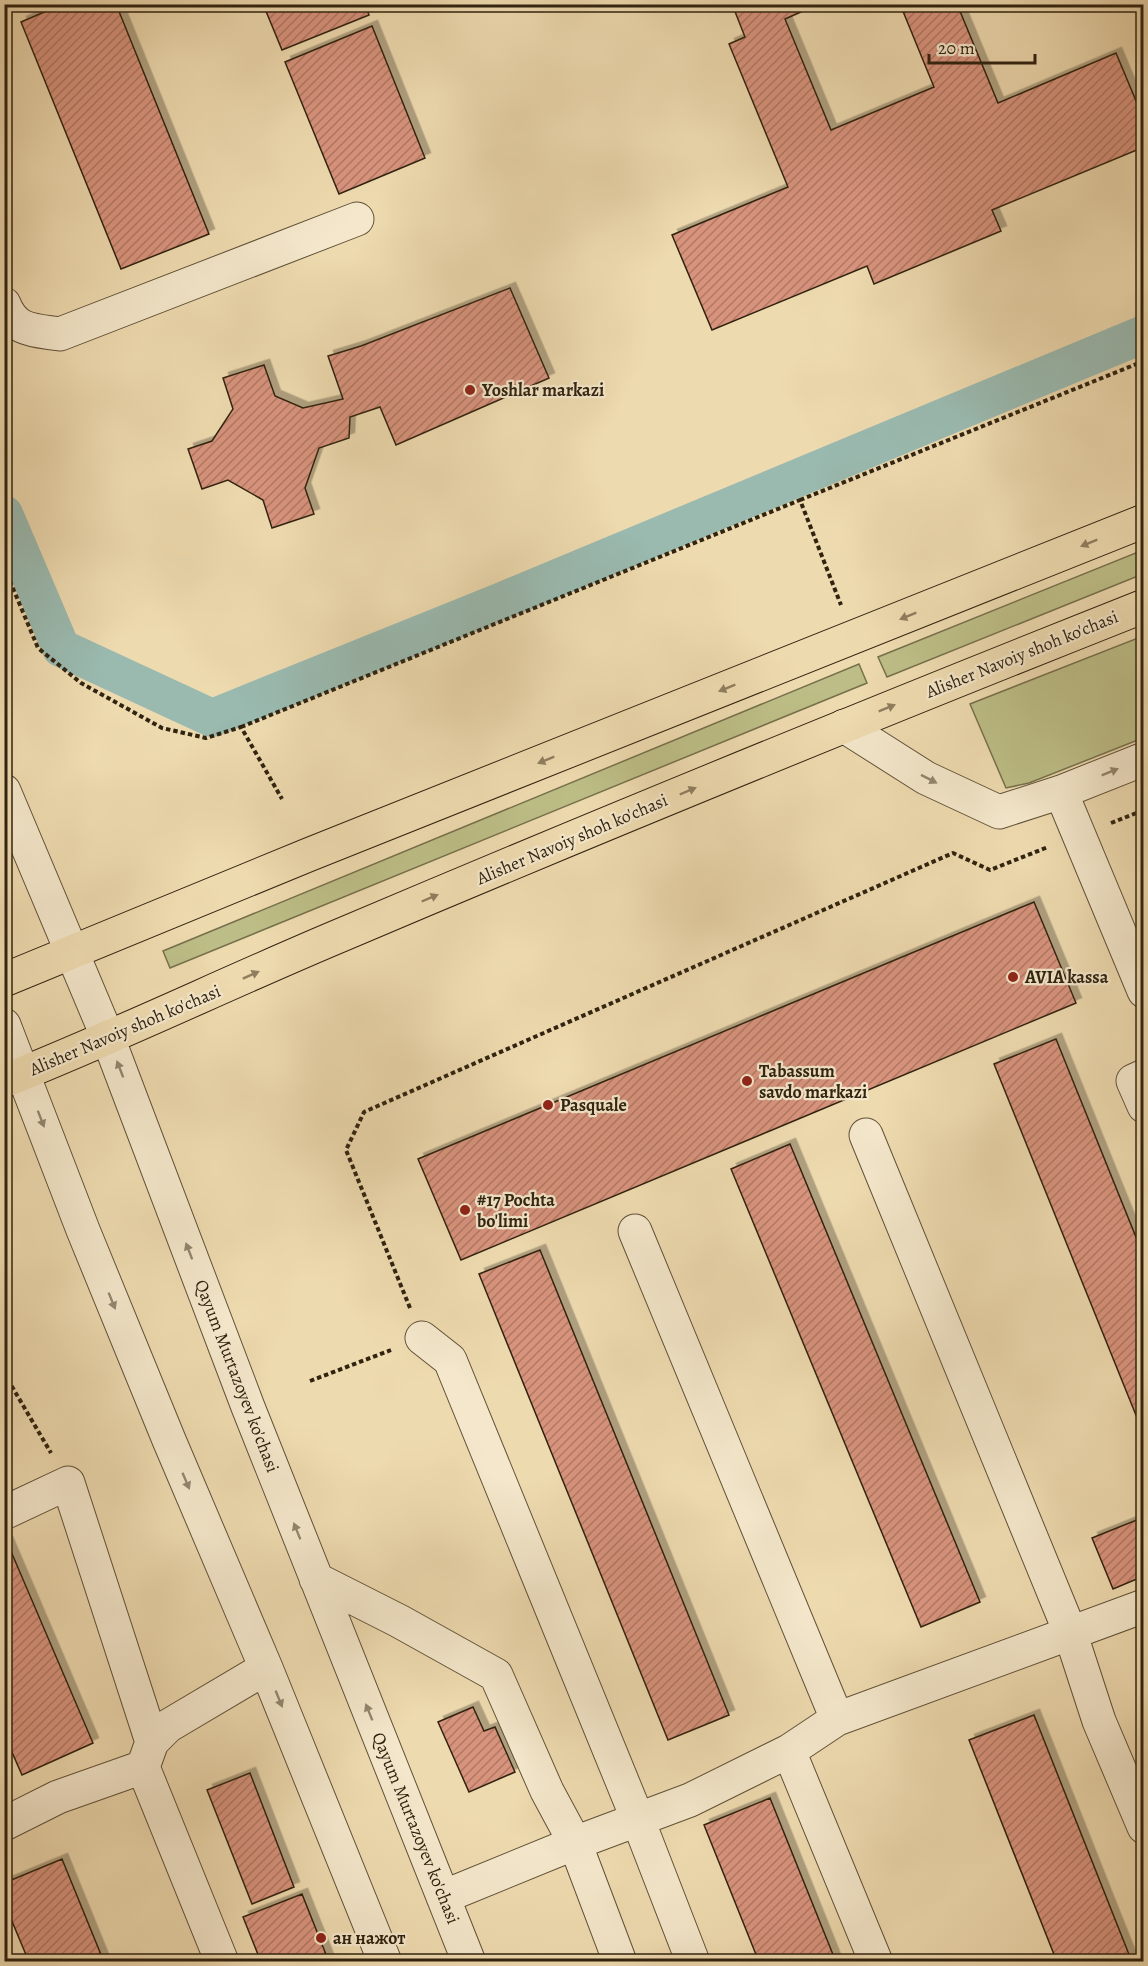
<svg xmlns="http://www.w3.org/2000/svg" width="1148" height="1966" viewBox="0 0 1148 1966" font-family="Alegreya,serif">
  <defs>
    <pattern id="building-hatch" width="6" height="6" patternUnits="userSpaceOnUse" patternTransform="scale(1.5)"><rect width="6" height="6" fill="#d8937d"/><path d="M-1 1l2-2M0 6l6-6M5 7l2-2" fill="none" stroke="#b07865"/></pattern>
    <filter id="shadow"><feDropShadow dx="5.5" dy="-5.5" stdDeviation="0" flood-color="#0004"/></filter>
  </defs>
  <rect width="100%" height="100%" fill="#eedaaf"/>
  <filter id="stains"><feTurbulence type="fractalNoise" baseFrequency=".00333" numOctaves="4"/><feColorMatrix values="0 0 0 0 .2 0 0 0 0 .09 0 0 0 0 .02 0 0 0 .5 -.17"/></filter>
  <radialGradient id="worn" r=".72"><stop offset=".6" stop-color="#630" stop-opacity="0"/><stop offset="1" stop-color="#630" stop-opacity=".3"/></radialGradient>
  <path fill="#bdbe87" stroke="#76704c" stroke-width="1.5" d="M1143,550V574L887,677L878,657Z
    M1143,636V738L1029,783L1006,788L970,704Z
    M859,664L867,683L170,968L163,951Z"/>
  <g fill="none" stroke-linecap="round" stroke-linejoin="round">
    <path stroke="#9abab0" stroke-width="38" d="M4,514L61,648L212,718L502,601L1144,334"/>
  </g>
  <path fill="url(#building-hatch)" stroke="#302310" stroke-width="1.5" filter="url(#shadow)" d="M63,4H116L209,234L121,269L21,22Z
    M263,4H365L369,15L282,50Z
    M732,4H819L785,19L831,130L934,87L900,4H957L998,103L1116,53L1144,120V147L992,210L1001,231L874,284L867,266L712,330L672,235L788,187L729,44L745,37Z
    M372,26L425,158L339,194L285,62Z
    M510,288L549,378L396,445L380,407L350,417L349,438L319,448L305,488L314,514L272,528L263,500L228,480L202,489L188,449L212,441L233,409L223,378L264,365L275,396L303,408L343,399L328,356L361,346Z
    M1034,902L1076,1003L461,1260L418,1159Z
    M1056,1039L1144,1257V1435L994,1064Z
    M790,1144L980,1602L921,1627L731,1169Z
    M540,1250L729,1715L668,1740L479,1274Z
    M1144,1517V1576L1113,1589L1092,1538Z
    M7,1542L93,1743L22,1775L4,1734V1543Z
    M473,1707L484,1731L495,1727L515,1772L469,1792L438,1722Z
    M1034,1715L1132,1962H1057L969,1740Z
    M250,1773L294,1887L252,1904L207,1790Z
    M770,1798L836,1962H759L704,1825Z
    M62,1859L104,1962H29L4,1902V1883Z
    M302,1894L329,1962H261L243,1917Z"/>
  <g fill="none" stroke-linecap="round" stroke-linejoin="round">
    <defs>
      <path id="minor" d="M4,304C15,332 34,330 60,334L357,219
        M844,726L926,778L999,812L1061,792L1144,759
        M4,791L108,1038L248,1407L469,1962
        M1061,792L1144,991
        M4,1025L83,1230L169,1440L266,1668L385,1962
        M1144,1076L1133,1081L1144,1106
        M866,1135L1070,1632L1099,1721L1144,1827
        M635,1231L837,1719
        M422,1338L450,1360L638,1820L693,1962
        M4,1513L68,1483L152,1742
        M316,1579L399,1621L496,1675L547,1791L575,1843L620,1962
        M789,1751L876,1962
        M4,1824L58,1797L143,1767
        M443,1897L575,1843L690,1800L789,1751L837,1719L1144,1606
        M222,1962L143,1767L152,1742L168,1726L266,1668"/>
      <path id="major" d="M4,980L308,855L1144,521
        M4,1081C120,1035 231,981 346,933C610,821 877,712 1144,606"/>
    </defs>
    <use href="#minor" stroke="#605138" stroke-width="35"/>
    <use href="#major" stroke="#302310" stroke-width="35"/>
    <path stroke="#302310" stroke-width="4" stroke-dasharray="4.5 3" stroke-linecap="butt" d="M800,500L1144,361
      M4,567L38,648L81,683L162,728L206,738L241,727L282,799
      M241,727L800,500L841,605
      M1111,823L1144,810
      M410,1308L346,1150L364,1112L953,853L990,870L1048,847
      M4,1373L51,1453
      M310,1381L391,1350"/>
    <use href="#minor" stroke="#f4e7cb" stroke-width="33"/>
    <use href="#major" stroke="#eedaaf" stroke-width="33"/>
  </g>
  <defs><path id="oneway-solid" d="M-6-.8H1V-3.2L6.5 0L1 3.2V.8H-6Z" transform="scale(1.5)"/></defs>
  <g fill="#8f7e60">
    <use href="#oneway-solid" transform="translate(1089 543) rotate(158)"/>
    <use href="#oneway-solid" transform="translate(908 616) rotate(158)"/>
    <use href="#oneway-solid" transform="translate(727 688) rotate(158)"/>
    <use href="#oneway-solid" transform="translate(887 708) rotate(-22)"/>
    <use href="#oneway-solid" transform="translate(546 760) rotate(158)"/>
    <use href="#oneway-solid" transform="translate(688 791) rotate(-23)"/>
    <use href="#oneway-solid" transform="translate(430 898) rotate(-23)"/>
    <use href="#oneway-solid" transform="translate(251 975) rotate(-24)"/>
  </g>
  <g fill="#92856e">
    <use href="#oneway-solid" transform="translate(1110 772) rotate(-22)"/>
    <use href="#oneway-solid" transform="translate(929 779) rotate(27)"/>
    <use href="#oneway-solid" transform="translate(120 1069) rotate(-111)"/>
    <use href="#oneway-solid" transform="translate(41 1119) rotate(69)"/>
    <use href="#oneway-solid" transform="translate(189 1251) rotate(-111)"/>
    <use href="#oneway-solid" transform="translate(112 1301) rotate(68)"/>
    <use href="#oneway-solid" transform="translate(186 1481) rotate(67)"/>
    <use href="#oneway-solid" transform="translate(297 1531) rotate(-112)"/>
    <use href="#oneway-solid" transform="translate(279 1699) rotate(68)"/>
    <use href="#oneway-solid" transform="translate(369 1712) rotate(-112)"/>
  </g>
  <g fill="#8f2418" stroke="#f4e7cb" stroke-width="2">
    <circle cx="470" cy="390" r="6"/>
    <circle cx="1013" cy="977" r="6"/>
    <circle cx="747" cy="1081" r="6"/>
    <circle cx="548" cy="1105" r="6"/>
    <circle cx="465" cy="1210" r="6"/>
    <circle cx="321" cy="1938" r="6"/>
  </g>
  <g text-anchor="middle" stroke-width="4.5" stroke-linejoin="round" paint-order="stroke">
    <g font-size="18" font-weight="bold" fill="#302310" stroke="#f4e7cb" text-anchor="start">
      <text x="482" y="396">Yoshlar markazi</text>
      <text x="1025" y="983">AVIA kassa</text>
      <text x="759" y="1077">Tabassum<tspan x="759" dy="21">savdo markazi</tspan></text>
      <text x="560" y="1111">Pasquale</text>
      <text x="477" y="1206">#17 Pochta<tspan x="477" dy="21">bo'limi</tspan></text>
      <text x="333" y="1944">ан нажот</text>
    </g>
    <g font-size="18" fill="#302310" stroke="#f4e7cb">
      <text transform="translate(1022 654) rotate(-22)" y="6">Alisher Navoiy shoh ko'chasi</text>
      <text transform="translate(572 839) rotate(-23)" y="6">Alisher Navoiy shoh ko'chasi</text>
      <text transform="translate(125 1030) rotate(-23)" y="6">Alisher Navoiy shoh ko'chasi</text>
      <text transform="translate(237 1376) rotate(69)" y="6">Qayum Murtazoyev ko'chasi</text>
      <text transform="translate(416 1828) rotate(68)" y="6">Qayum Murtazoyev ko'chasi</text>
    </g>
  </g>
  <rect width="1148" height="1966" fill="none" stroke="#eedaaf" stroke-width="24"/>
  <rect x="6" y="6" width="1136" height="1954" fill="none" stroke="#302310" stroke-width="3"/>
  <rect x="12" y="12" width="1124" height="1942" fill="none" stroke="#302310" stroke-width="1.5"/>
  <path d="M929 54v9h106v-9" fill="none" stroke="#302310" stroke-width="3"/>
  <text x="938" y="54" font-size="18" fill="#302310" stroke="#f4e7cb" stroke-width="4.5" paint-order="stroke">20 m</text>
  <rect width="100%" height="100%" filter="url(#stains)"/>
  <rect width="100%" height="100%" fill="url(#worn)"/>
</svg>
